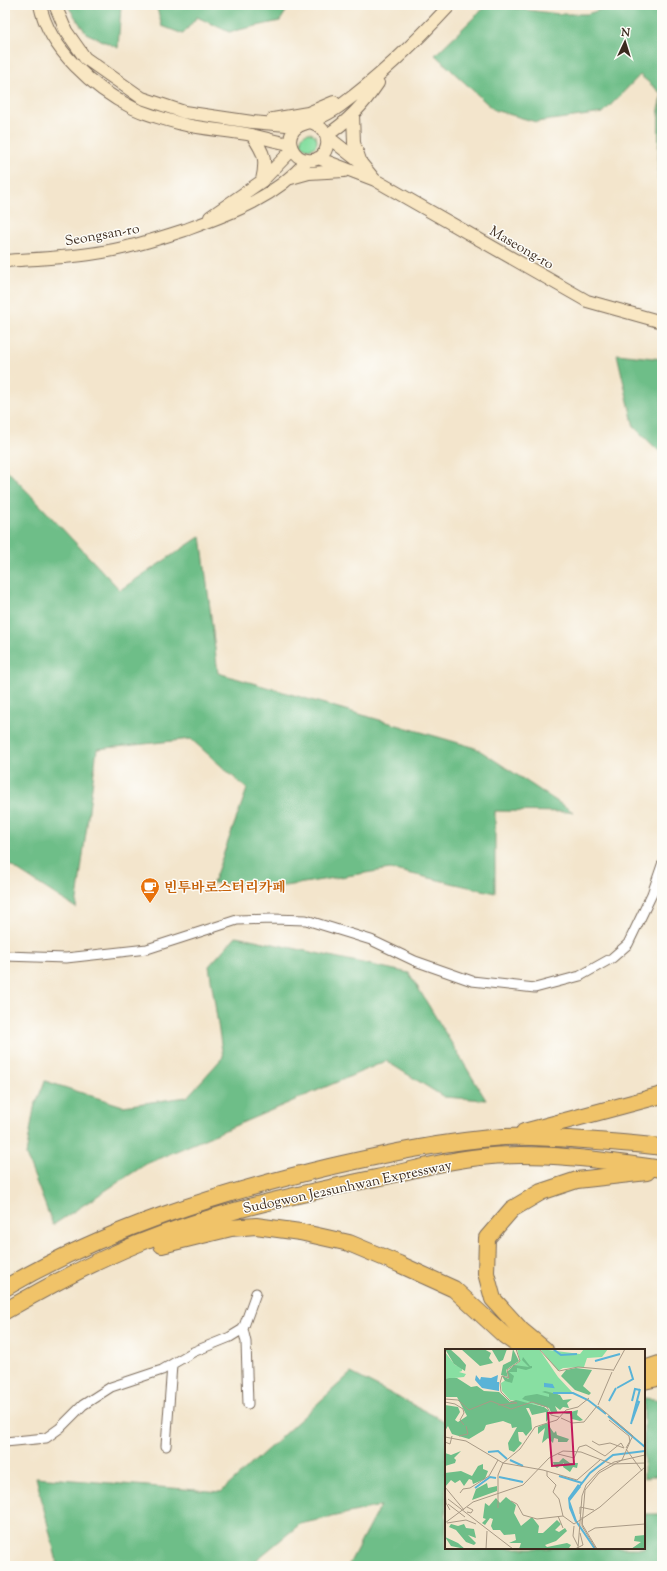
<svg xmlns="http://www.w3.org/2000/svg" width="667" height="1571" viewBox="0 0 667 1571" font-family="'Sorts Mill Goudy','Noto Serif KR',serif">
  <rect width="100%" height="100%" fill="#fdfcf7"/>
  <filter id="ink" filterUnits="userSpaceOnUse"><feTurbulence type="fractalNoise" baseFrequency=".025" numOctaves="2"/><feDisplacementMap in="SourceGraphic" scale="8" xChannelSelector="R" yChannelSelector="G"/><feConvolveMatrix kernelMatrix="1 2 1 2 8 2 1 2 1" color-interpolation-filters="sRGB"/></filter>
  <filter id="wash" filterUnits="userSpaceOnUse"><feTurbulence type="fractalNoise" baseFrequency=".012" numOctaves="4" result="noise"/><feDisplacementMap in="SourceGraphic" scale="16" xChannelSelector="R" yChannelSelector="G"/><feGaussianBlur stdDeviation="0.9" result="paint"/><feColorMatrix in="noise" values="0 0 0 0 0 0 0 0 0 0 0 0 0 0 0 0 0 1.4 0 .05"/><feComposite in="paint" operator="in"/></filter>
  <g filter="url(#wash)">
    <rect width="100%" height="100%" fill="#f3e5cc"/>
    <path fill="#88dfa2" stroke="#628460" d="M301 141a8 8 0 1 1 16 0a8 8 0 1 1-16 0Z"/>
    <path fill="#6ebe88" stroke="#547453" d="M67,5H121L118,48L86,33Z
      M156,5H290L280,21L229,32L197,17L183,34L162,26Z
      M487,5L559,14H587L615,5H662V185L658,180L659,106L662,94L640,75L603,113L536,122L494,110L435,55Z
      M617,354L662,359V454L634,427Z
      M5,468L120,590L201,536L218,673L476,748L573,812L495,811V893L390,869L285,886L213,883L247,789L191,739L97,749L76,908L5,862Z
      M236,936L409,973L486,1100L444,1097L386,1061L146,1164L53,1225L26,1155L34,1108L45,1081L123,1106L187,1097L223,1057L209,966Z
      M351,1373L446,1422V1548H644V1514H662V1566H348L380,1506L300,1524L249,1566H58L36,1477L221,1492Z
      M644,1398L662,1400V1474L644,1479Z"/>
  </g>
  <g filter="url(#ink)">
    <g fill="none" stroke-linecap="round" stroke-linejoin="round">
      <defs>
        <path id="street" d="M5,956L66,958L147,949L237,920L272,919L306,920L371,940L415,961L472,981L535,988L580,976L612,958L628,944L652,894L662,865
          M243,1329L246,1342L248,1404
          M5,1442L46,1438L60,1428L83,1405L111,1387L162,1370L193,1352L230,1337L243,1329L256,1293
          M166,1446L172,1365"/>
        <path id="secondary" d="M40,5C49,49 94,89 133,108C148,115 167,120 182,124C205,130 229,130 252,135C265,138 277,142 290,144
          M55,5L66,31L85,58L142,98L184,112L252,122L298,126
          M353,114L354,143L361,163
          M273,119L308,113L334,102
          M309,122C336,128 331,163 307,160C293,158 285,141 294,130C299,124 304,124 310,122C320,118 332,112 340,106C381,76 415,43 450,5
          M252,135C264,153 267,159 262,180
          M327,135C349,121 364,104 378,83
          M328,137L361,163L374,179
          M318,158L375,180L587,301L662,322
          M291,178L309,173L344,171
          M210,217L262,181L292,150
          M5,261C33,259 62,258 90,254C122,250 154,240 185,230C232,213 273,199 308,160"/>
        <path id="highway" d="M524,1132L662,1095
          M162,1245L231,1228L256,1226L300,1232L349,1243L399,1264L454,1289L505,1336L525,1350
          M5,1288C105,1229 216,1194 329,1167C386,1154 445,1141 504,1137C526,1136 548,1138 570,1139C600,1141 631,1143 662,1147
          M5,1311C48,1286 91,1263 137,1244C214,1212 295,1195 376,1178C409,1171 447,1160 480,1157C539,1151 604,1160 662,1169
          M545,1350L522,1331L493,1299L486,1273L487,1238L512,1209L541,1192L577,1180L647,1172
          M644,1369L662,1363
          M644,1381L662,1377"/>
      </defs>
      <use href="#street" stroke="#7b6b5b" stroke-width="11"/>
      <use href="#secondary" stroke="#7b6b5b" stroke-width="14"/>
      <use href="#highway" stroke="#7b6b5b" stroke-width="18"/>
      <use href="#street" stroke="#fff" stroke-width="9"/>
      <use href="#secondary" stroke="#f9e7c3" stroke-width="12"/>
      <use href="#highway" stroke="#f0c369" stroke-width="16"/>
    </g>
  </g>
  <defs>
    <symbol id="cafe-pin" viewBox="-11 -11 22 30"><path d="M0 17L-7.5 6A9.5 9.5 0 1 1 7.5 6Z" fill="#e8710a" stroke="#fdfcf7"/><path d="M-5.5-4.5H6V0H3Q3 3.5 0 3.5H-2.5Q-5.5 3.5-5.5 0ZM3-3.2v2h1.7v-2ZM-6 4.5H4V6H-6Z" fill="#fff"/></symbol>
  </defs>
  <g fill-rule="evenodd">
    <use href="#cafe-pin" x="139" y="876" width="22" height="30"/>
  </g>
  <g text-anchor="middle" stroke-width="3" stroke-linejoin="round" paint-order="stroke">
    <g font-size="14" fill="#3b2a1e" stroke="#fdfcf7">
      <text transform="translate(102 234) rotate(-10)" y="5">Seongsan-ro</text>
      <text transform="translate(522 247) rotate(30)" y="5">Maseong-ro</text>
      <text transform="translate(347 1186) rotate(-12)" y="5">Sudogwon Je2sunhwan Expressway</text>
    </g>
    <g font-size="14" font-weight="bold" fill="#c56008" stroke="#fdfcf7" text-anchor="start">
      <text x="164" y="892">빈투바로스터리카페</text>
    </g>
  </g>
  <g transform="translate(445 1349)">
    <rect width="200" height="200" fill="#f3e5cc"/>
    <path d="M72,0H94L113,28L128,44L113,45L112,51L103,58L65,51L57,42L56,34L64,29L62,23L75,12ZM95,0L135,5L139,0H163L157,8L142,9L139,18L118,19L113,22ZM0,3L10,16L17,18V22L14,23L21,25L19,28L0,30Z" fill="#88dfa2"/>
    <path d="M0,0H5L15,9L21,16L20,22L9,15ZM16,0H39L46,4L44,9L48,14L35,17ZM62,0L58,11L54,13L47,1ZM68,0L74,12L61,21L63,28L56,26L58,16L66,12ZM78,8L85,17H87V19L81,21L72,19V23H64L69,27L67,34L60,32L57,27L64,30L62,23L69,16L84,18L77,11ZM131,19L147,21L138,37L146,44L144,46L130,41L116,27L121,21ZM4,29H12L26,38L32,37L39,42L54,43L65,53L71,51L99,58L103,61L104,69L101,73V63L87,66L84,59H81L86,69L87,80L81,87L78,83H73L74,92L77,94L69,103L64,101L63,94L72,78L67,79L66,75L58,72L41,76L39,81L24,90L7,85L3,77L0,82V56L13,58L15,63L10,71L13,73L22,67L12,48H0V30ZM100,42L115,46L118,51L127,50L122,54L124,59L118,58L115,61L110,57L113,64L108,63L107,66L104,59L77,50L80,47L92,45L104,48V45L97,43ZM133,61L132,66L138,71L135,72L127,70L125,65H118ZM102,74L109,84L111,82L112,86L124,90L122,93H113V90L109,89L108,94L103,89L97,94L100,79L93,85V78ZM16,102L9,109L11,111L10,114L0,117V104L6,106ZM118,109L125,114H133L132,119L128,118L125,123L118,118L119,114L112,119L109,117L108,113H114ZM38,115V120L43,122L40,130L28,135L27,131L24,130L19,137L15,131L10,134L6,131L0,138V124L16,122L27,127L33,117ZM42,134L43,139L52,137V142L27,151L31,140ZM61,148L71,156L69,164L76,177L87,168L94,177L93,184H98L112,171L116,175L110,181L114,183L120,179L122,182L111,192L100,196L102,198L122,194L126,196L124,199L74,200L76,194H64L71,191L70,185L59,186L55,181H48L46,177L48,170L45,169L40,176L37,174L41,170L38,169L40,154L44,157L51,149L55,154ZM6,175L13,177L19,175L21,179L29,180L31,189L23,186L31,194L29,196L21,193L11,181L4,178ZM200,186V200H186L196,193L189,192L190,187ZM0,188L13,194L20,200L6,197Z" fill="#6ebe88"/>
    <path d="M31,26L35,31L36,28L46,29L53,26L52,33H54V42L37,39L30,31ZM133,135L136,138L125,152L132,172L130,173L124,159L123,149Z" fill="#59b3d7"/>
    <path fill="none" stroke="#59b3d7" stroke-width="2" d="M108,0L116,6L132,5M150,12L175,5M100,35L107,36L108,38L100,37ZM172,39L188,30L184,17M108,44H128L143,51L161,65M164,52L171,39M187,52L190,40L195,41M163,67L200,98M187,72L194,53L192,52M186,75L195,40M43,103L53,102L62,110M65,111L78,117M114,127L137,134M54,128L78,133M134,138L145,124L168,106L200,102M30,139L45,128L51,129M131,172L150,200"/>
    <path fill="none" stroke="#a99a86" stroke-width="1" d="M94,0L114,22M114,22L133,18L168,21M168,22L180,0M0,50L13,51L24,61L46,52L66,60L87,53L102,58L106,66L114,68M0,53L10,55L18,60L19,64L15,71L19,76M53,56L72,54L65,52L56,43L55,34L57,27L64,29L62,21L75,12L71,0M153,56L167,23M153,57L188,87L181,99M116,69L127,74L139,73L152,57M14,87L23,85L21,77M0,88L21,92L58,114M147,92L154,96L165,94L179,99M0,93L5,95L7,87M181,100L197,122M113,105L129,109L134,98L141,96L160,107M160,107L176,94L179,99M58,114L98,121L132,131L155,111M102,122V127L111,136L108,143L114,150L118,167L129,175M0,138L19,161M0,141L1,154L5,161M15,144L18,140L25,139L44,127L53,111M3,150L68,200M66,152L72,155L78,166L92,170L118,167M3,155L20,168M22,158L28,161L26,164L22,163M53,159V126L58,114L75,100L90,78L112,71L121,61L133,58L144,49M135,165V158L149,161M113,167L118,179M137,168V175L152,200M0,174L28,153L78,136L104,109L118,102L136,103L167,115L200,114M2,174L21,171L31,175M129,175L155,158L200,118M129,177L128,187L133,197M143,183L150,179L200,175M133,199L137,147L141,136L154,122L169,113L200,106M41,200L42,182M130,200L138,196L135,184M151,200L137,177L140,141L154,124L177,111L185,93L184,87L164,71"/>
    <path fill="#c2185b" fill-opacity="0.15" stroke="#c2185b" stroke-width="2" d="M126,63L129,115L107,117L103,64Z"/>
    <rect width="200" height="200" fill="none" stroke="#3b2a1e" stroke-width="2"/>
  </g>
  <rect width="667" height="1571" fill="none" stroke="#fdfcf7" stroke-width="20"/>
  <g transform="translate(625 42) rotate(4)" stroke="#fdfcf7" stroke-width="3" paint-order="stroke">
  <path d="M0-3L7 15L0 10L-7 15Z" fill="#3b2a1e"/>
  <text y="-6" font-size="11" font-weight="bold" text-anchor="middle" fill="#3b2a1e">N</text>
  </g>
</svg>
